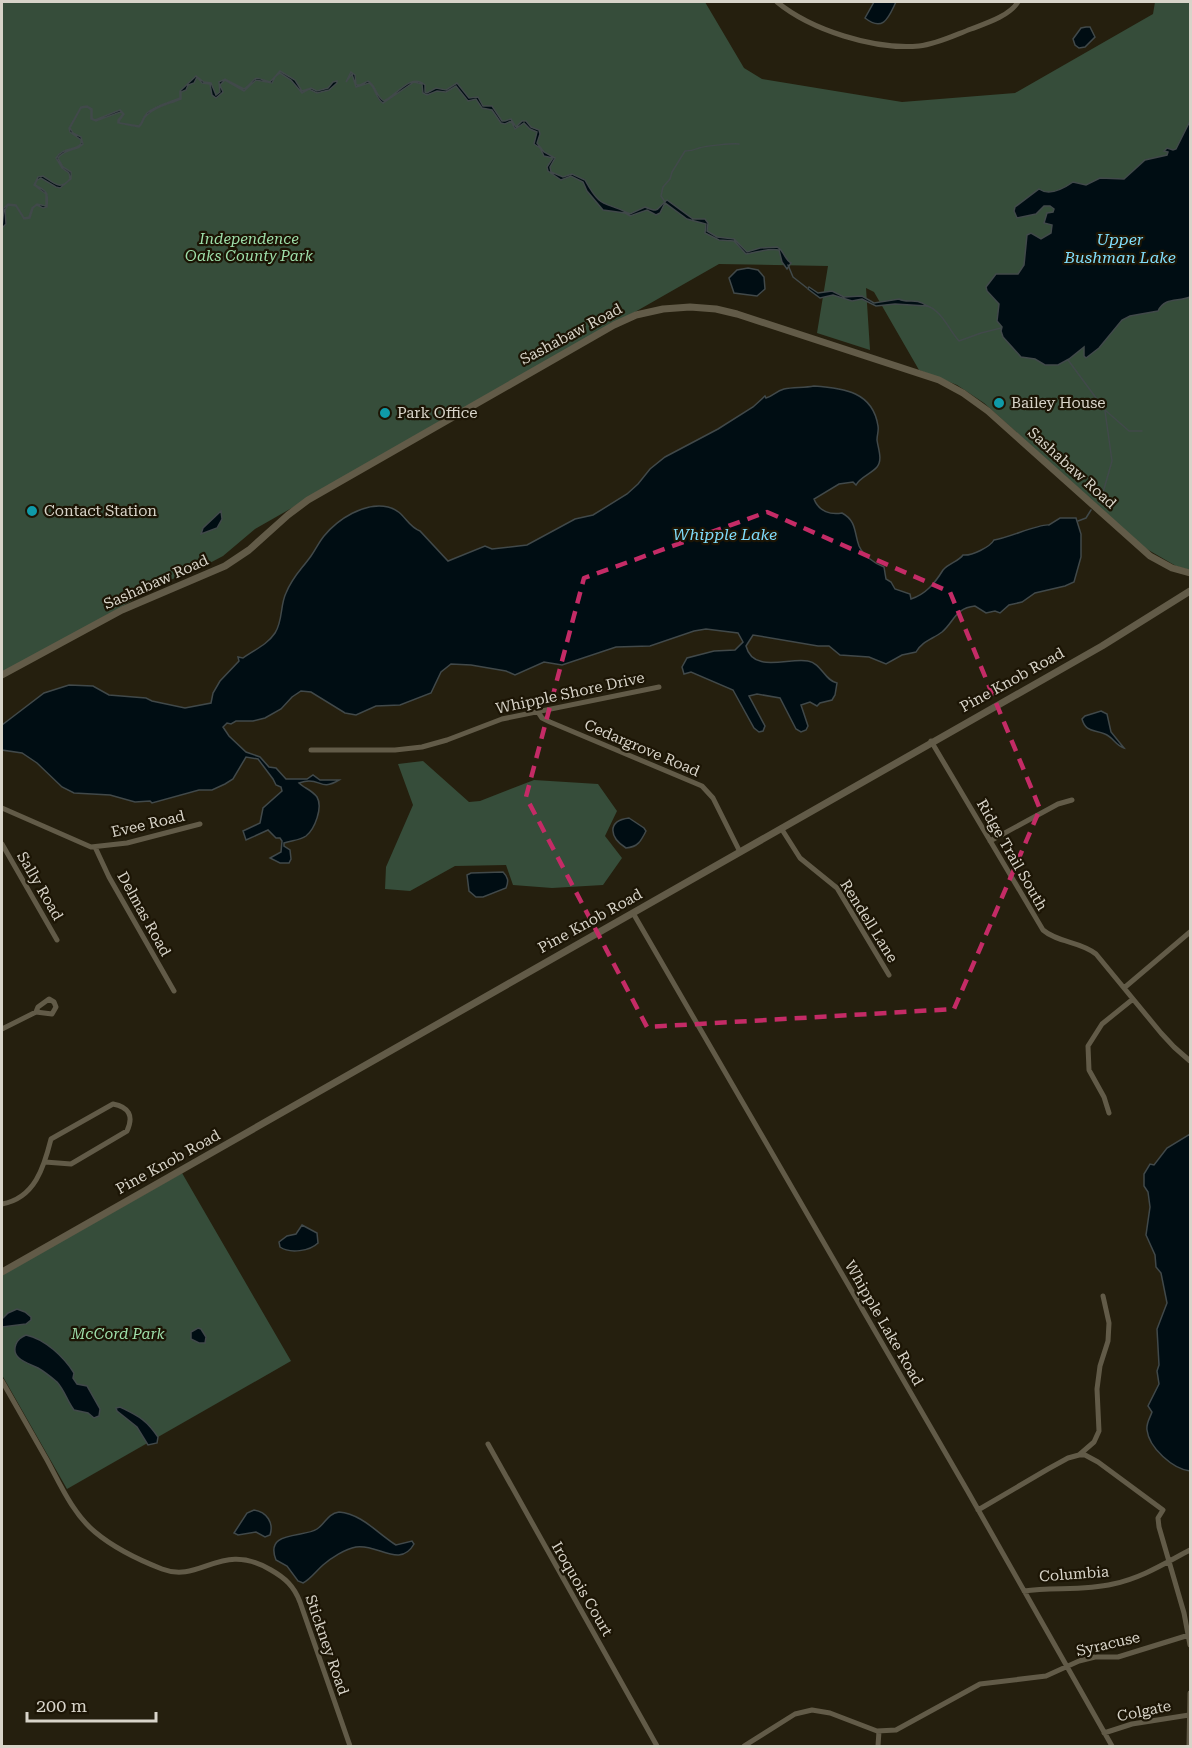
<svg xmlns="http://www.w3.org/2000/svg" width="1192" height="1748" viewBox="0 0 1192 1748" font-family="'Roboto Serif',serif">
  <rect width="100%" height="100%" fill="#251f0e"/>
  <path fill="#364d3a" d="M2,2H705L744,68L762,79L902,102L1015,93L1153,14L1155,2H1190V570L1176,566L1145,548L984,403L957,385L919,370L874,292L866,288L870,350L817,333L828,266L719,264L255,529L223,556L204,566L163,583L2,675Z
    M423,761L469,802L480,801L534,780L598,784L617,811L605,836L622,858L603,885L552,888L513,885L506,865L455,866L410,891L385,889L386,867L413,805L398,764Z
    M182,1173L291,1361L67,1489L2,1375V1275Z"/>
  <path fill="#000d13" stroke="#41494a" stroke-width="1.5" d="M874,2H896C889,16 884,33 865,18Z
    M1086,27H1090L1095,37L1085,47L1079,48L1075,45L1073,39L1081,28Z
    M280,71L295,80L302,91L311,88L317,91L328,88L333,82L337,81V83L329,90L317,93L309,89L302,93L291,80L280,73L275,77L272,83L256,80L244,91L225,80L220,85L223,92L216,98L212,95L210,84L202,83L197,77L194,83L188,85L186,90L181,92V99C170,104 156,106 147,115C142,119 144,123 139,127L118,123V120L123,114L120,112L96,121L91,119V110L87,107L81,108L70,128L73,133L81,137L83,144C76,152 67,147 58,158L63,167L71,172V179L60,188L56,187L41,178L37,180L35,185C49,192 48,193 47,207L43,208L37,205L33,208L30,218L24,219L16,206L8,205L5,210L6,224L2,228L4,208L8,204L16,205L24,218L29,217L32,208L37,204L46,206V194L34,185L38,177L43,176C54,183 60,191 70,179L69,173L62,168L56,158C63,147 74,151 81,144V140L70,132L69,128L81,107L87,106L92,109V118L95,120L120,110L124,114L119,121L120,123L139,126C143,122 142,118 147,113C156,105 168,103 180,98V91L196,76L204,82L211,83L216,95L220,92L219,82L225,79L244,89C259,78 249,75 270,82Z
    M351,72L355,75L356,85H360L368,81C376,85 376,97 384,101C396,96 411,72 425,85V92L427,93L436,88L446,90L457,83L469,98L478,97L483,106H492L502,121H505L511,119L516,127L522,121H526L531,127L539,130L540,134L537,143L544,152L555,158L550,167L551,172L563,177L572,174L585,180C602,211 604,200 630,214L645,207C661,214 656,208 667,200L693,219H705L708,223L707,231L717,237L734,239L747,252L760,248L777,247C784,250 784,259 791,263L787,269L782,262L779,250C768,248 758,252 746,254L734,241L719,240L705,233L706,224L687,219L665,203L660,213L656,215L647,210L630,216L625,213L603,210L587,191L583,182L571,176L561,180L548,171L547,167L553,158L544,156L540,148L534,144L537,132L530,129L524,123L515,129L511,121L505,124L501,123L492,110L482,108L476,99L468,101L456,86L446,92L437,91L427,95L423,93L422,84L414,82L383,103C375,98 376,88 369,83L356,87L352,74L346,82Z
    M1190,121V297C1177,302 1165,297 1158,311L1130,316L1122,320L1099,348L1086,358L1084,356V347L1069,359L1058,365H1045L1035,359L1021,357L1003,337L1001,331L1002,327L997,321L999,304L987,291L986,287L996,274H1018L1024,265L1027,235L1031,233L1041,239L1051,233L1052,225L1044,223L1047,213L1053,212L1054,209L1050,206H1044L1036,214L1017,218L1014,211L1015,207L1039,189C1049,196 1063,189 1073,182L1086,185L1100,178L1124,179L1145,160L1167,155L1168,152L1164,151L1167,148L1173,150L1176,149Z
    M748,268L758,270L764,277L765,289L757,296L734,293L729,278L737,270Z
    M809,287L818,293L832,291L844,297L862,296L874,303L899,299C908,304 915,297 927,306L895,304L876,306L862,299L852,301L833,295L820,298L808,289Z
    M814,386C844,388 873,392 878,426C879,431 877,434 877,440C878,448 883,460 877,467C871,474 860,477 856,485L853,482L839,484L814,499C819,512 831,515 842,513C857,521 854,533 859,546C863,555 875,564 884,567L886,579L891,582L895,589L910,594L911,599C926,594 935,583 943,570C949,563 958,562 963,555C972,556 990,547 994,540C1008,538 1041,523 1049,525L1060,518H1076L1081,534V557L1074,582L1065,586L1035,593L1022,602L1009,605L1000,613L995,611L986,613L975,606C955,608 954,622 942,632C933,639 922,641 916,652L902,655L886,664L869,657L840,655L829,646H818L753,635L746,646C753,674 789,657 808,661C821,663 825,681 837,683L835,695L832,700L820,703L817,706L810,702L801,705L808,726L806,730L801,732L796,729L780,698L757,694L749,696L765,726L763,731L759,732L754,728L733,690L691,672L684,674L682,667L687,658L714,651L735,650L743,642L738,633L706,629L694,631L650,646L616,647L562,665L544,662L515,675L506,671L471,665L451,664L441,672L431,693L400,705L376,706L356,715L345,713L311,692L301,691L292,697L281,709L265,718L253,721H236L231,724L227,723L223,727L229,736L246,752L260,757L269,767L276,768L286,779H307L313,775L320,780H339C322,790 322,781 309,781C306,781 302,782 299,783C304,788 312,790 317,797C323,807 315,829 306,836C299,841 291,840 284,843V846L290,850L291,859L289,863H280L270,858L281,852L282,841L280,838H276L268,830L246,840L243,831L260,823L263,808L282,791L281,787L276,785L273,779L258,759L246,757L233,779L225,784L212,790H199L152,803L150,801L135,802L110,795L74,793L62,787L37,763L22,753L2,750V725L44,693L69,685L93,686L109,695L146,698L152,701L185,708L211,703L213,693L220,681L239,661L238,657L243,658C254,650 267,645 275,633C283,621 280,605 286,593C293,576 301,570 311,556C316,549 319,542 324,536C338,519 364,502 388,507C405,511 406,526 420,531L448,561L485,546L492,549L527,545L575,519L593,515L627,494L638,484L650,469L665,457L718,429L753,407L765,396L766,398C773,396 776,391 784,389C793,387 804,388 814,386Z
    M221,511L222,519L217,528L201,534L203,528Z
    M1101,711L1107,714L1111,732L1124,748C1116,746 1113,737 1105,734C1094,729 1086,733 1082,719L1085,716Z
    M629,818L644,828L646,831C641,841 638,847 626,848C610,838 606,821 629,818Z
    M503,872C508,877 509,881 506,888L483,897H476L469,891L467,875L471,873Z
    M1190,1134V1471C1173,1469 1149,1448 1147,1430C1146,1423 1150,1418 1152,1412L1148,1406L1159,1384L1157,1371L1159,1365L1157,1329L1167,1303L1161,1273L1156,1267L1155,1255L1146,1235L1150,1207L1148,1192L1144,1186V1174L1150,1164L1154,1165L1167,1148Z
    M302,1225L317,1233L318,1243C310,1251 290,1254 280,1247L279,1242L287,1236L296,1234Z
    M17,1309L25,1312L31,1317V1320L26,1324L2,1327V1319L8,1313Z
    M198,1328L201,1329L206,1337L205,1343H199L191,1339V1332Z
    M26,1335C45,1339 64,1357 74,1373L73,1378L77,1384L87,1386L100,1409L99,1416L94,1418L88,1413L74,1410C67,1401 65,1391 57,1382C51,1377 45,1372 38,1368C28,1363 10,1359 16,1344C18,1339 21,1337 26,1335Z
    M120,1407C138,1416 146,1419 158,1437L157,1443L148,1445L137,1427L117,1411L116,1408Z
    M254,1510C267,1512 274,1523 270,1535L265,1537L256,1532L238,1535L234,1533L247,1513Z
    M339,1512C362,1514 377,1533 396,1545L412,1541L414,1544C400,1569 377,1543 356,1547C345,1549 331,1558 323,1565C316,1571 311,1579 303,1583L298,1581L287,1566L276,1560C264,1530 304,1538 317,1529C326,1523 327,1514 339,1512Z"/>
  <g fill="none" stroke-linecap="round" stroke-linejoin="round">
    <path stroke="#41494a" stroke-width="1.5" d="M665,202L661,196L663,187L670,179L672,172L685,151C692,151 694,150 699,148C705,146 734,143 739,144
      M788,265L793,277L807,288
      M925,305C942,310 948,329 959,341L981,333L1001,328
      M1068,360L1105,410L1129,431H1142
      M1100,503L1102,501V496L1112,461L1105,411
      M1078,521L1086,518L1091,510"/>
    <path stroke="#625b48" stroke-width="5" d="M777,2C811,30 874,50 919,46C937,44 955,35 971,29C987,23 1009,16 1018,2
      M538,712L542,718L550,722L702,786L713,798L740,852
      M931,741L1043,930C1058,943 1080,941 1096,954L1161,1033L1174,1047L1190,1061
      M311,750H395L422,747L447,740L502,719L659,687
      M2,808L91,847L127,843L200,824
      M781,828L800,858L837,888L889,975
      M990,841L1058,804L1072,800
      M2,844L57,940
      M95,847L109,877L174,991
      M633,913L967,1490L1112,1746
      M1124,988L1190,932
      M49,999L54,1002L56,1007L52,1014L36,1012L38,1007Z
      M2,1029L36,1012
      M1109,1113L1104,1097L1089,1070L1088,1046L1102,1024L1133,999
      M2,1204C35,1198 44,1167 51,1139L113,1104C129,1107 134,1116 127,1131L71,1164L45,1162
      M2,1381C17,1407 32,1434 47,1460C60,1484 73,1514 95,1532C114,1548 139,1560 162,1569C201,1584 221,1540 271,1570C285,1578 294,1586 300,1602L350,1746
      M488,1444L657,1746
      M1079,1455L1094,1442L1099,1431L1097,1389L1100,1366L1108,1341L1109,1323L1103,1296
      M978,1510L1048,1469L1068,1458L1079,1455H1085L1098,1462L1163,1510L1158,1518L1159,1527L1184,1613L1190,1645
      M1024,1591C1053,1587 1084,1591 1113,1584C1142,1578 1165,1563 1190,1550
      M1104,1733L1132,1724L1189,1715
      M744,1746L795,1714L812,1710L830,1713L877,1731L896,1730L980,1684L1046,1676L1079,1661L1095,1657H1118L1189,1635
      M878,1746L879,1731
      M1189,1746L1190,1693"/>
    <path stroke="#625b48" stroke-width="7" d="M2,675L122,610L225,566L249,550L288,515L308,500L614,325L636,315L663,309L690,307L716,309L737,314L939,380L963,393L988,411L1150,556L1172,568L1190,573
      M2,1272L1102,646L1190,591"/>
  </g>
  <path fill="none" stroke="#c42b66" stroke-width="4.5" stroke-dasharray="12 8" stroke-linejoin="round" d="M767,512L950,592L1040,809L954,1009L647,1027L526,797L584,578Z"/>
  <g fill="#0f9aa8" stroke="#1c1505" stroke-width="2">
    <circle cx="999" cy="403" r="6"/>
    <circle cx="385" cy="413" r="6"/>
    <circle cx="32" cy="511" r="6"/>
  </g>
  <g text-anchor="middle" stroke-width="4.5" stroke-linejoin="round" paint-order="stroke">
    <g font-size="15" font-style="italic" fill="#9edfaa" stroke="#1c1505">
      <text x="249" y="244">Independence<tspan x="249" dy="17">Oaks County Park</tspan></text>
      <text x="118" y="1339">McCord Park</text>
    </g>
    <g font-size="15" fill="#d8d4c9" stroke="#1c1505">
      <text transform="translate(571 334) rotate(-28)" y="5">Sashabaw Road</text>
      <text transform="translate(1072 468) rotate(42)" y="5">Sashabaw Road</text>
      <text transform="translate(156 582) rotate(-24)" y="5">Sashabaw Road</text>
      <text transform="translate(1012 680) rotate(-29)" y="5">Pine Knob Road</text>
      <text transform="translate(570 693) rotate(-12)" y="5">Whipple Shore Drive</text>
      <text transform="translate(642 748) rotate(23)" y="5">Cedargrove Road</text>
      <text transform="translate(148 824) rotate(-13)" y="5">Evee Road</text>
      <text transform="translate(1012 855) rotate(60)" y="5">Ridge Trail South</text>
      <text transform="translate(40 886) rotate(60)" y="5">Sally Road</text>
      <text transform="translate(144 914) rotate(61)" y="5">Delmas Road</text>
      <text transform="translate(590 921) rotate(-29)" y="5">Pine Knob Road</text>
      <text transform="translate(869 921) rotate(58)" y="5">Rendell Lane</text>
      <text transform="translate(168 1162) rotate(-29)" y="5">Pine Knob Road</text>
      <text transform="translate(884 1323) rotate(60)" y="5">Whipple Lake Road</text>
      <text transform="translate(1074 1574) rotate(-4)" y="5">Columbia</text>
      <text transform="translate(582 1589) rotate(60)" y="5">Iroquois Court</text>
      <text transform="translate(1108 1644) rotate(-13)" y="5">Syracuse</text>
      <text transform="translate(327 1645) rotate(71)" y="5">Stickney Road</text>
      <text transform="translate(1144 1711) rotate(-12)" y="5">Colgate</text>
    </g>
    <g font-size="15" fill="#d8d4c9" stroke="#1c1505" text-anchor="start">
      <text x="1011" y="408">Bailey House</text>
      <text x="397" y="418">Park Office</text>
      <text x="44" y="516">Contact Station</text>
    </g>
    <g font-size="16" font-style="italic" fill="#80ddfb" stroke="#1c1505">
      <text x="1120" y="245">Upper<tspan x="1120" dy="18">Bushman Lake</tspan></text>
      <text x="725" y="540">Whipple Lake</text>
    </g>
  </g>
  <rect width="1192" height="1748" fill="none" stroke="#d8d4c9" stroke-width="6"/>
  <path d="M27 1712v9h129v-9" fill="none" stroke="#d8d4c9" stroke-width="3"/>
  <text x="36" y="1712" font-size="18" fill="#d8d4c9" stroke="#1c1505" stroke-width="4.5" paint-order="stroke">200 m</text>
</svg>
